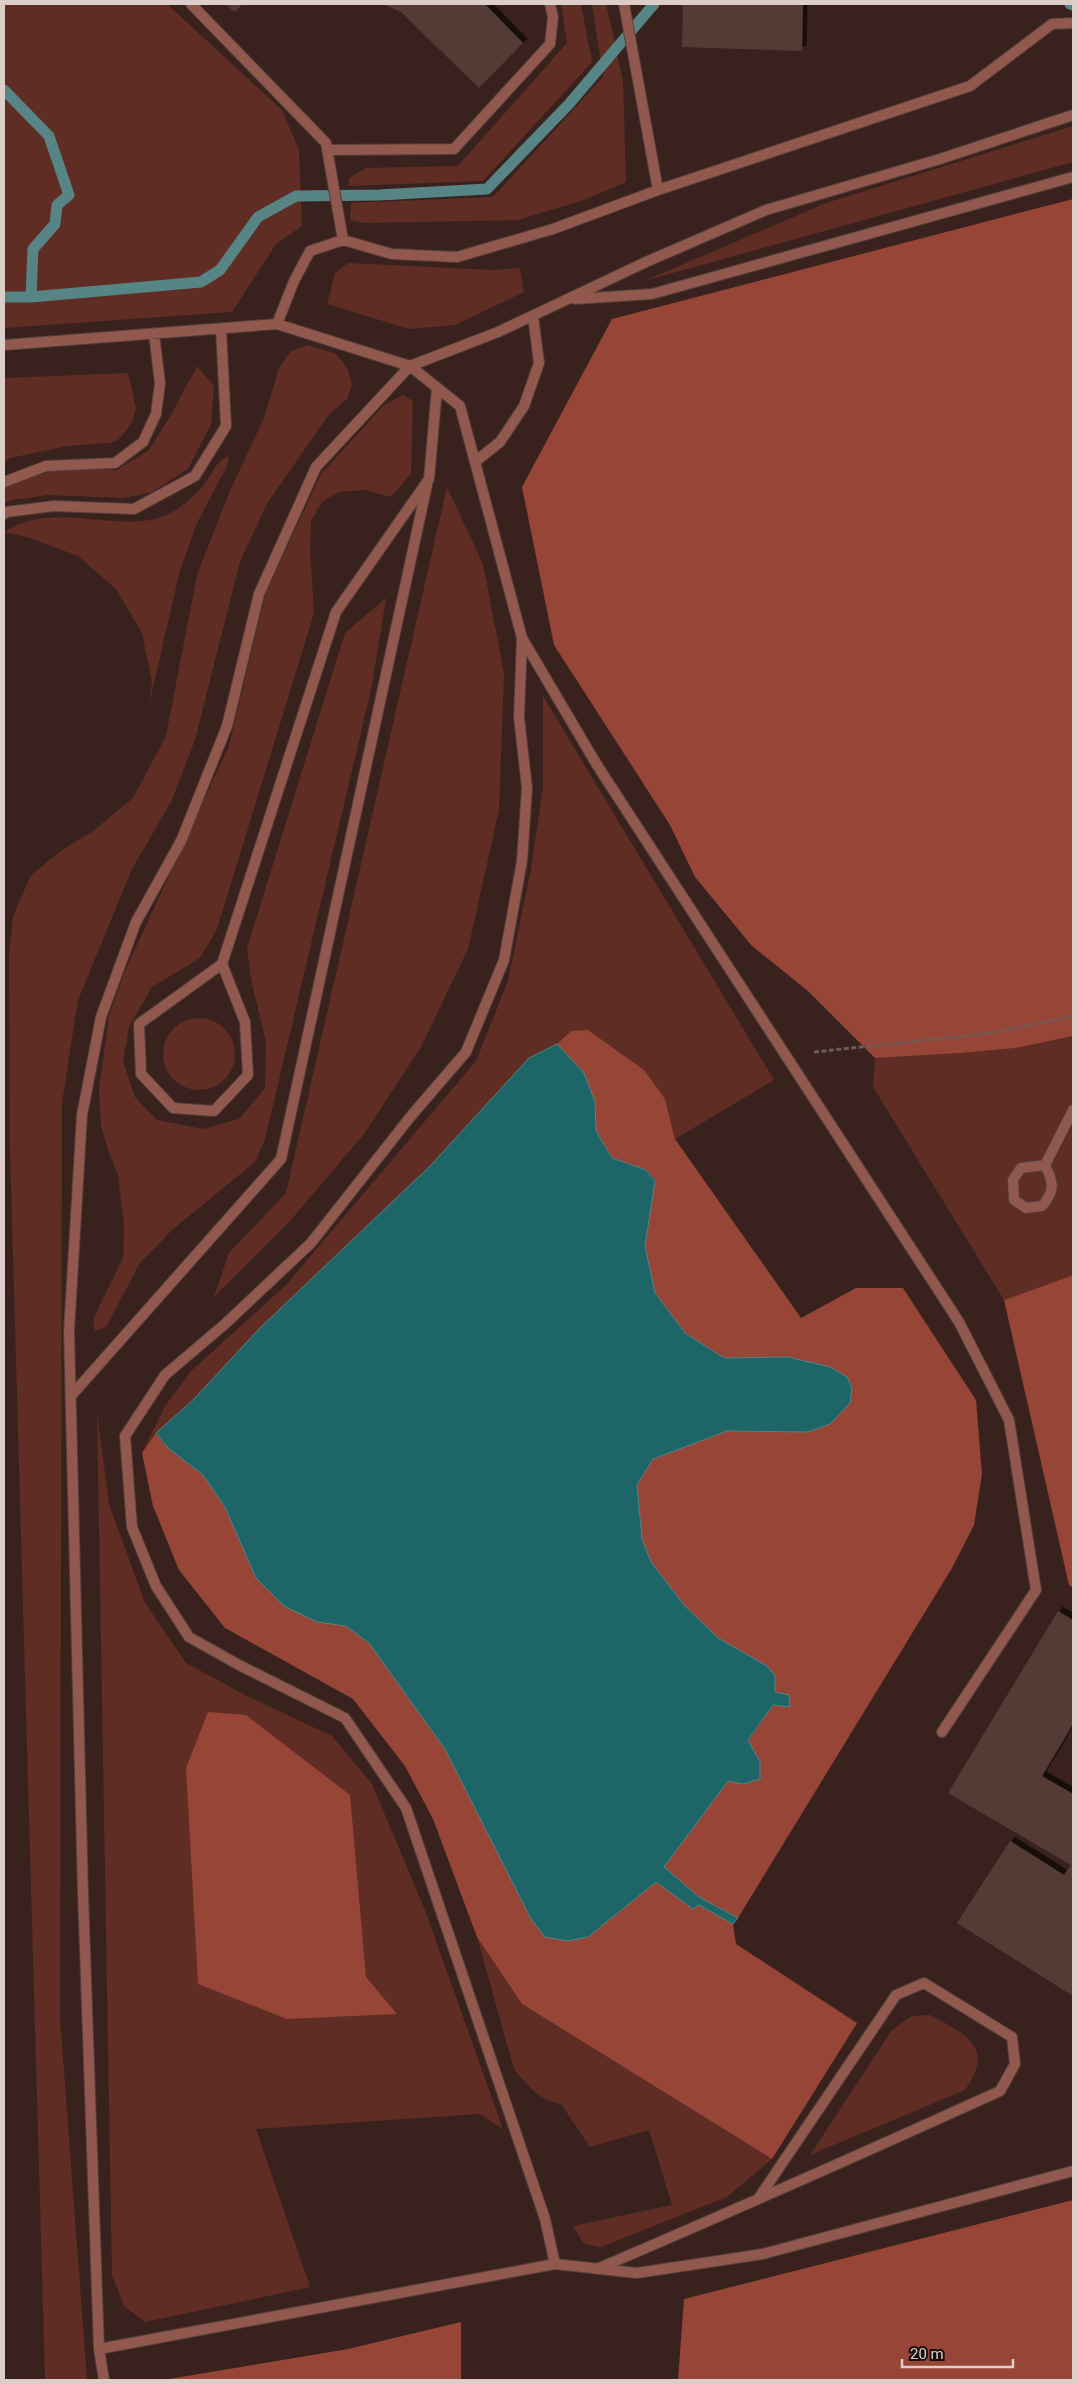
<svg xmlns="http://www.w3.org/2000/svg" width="1077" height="2384" viewBox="0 0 1077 2384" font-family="Roboto,sans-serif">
  <defs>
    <filter id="shadow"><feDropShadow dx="4.5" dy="-4.5" stdDeviation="0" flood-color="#0009"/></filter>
  </defs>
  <rect width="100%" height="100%" fill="#39221e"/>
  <path fill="#5f2d24" d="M4,4H167L282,110L299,150L302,226L276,244L232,312L4,328Z
    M561,4H581L592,62L483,181L349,186V178L366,168L458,166L567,43Z
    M592,4H606L623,81L626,182L584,200L518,220L365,223L350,220L351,203L493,197L603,77Z
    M1073,126V162L644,281L826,203Z
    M348,263L491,270L520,268L524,292L455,325L409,329L327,304L335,273Z
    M308,345L336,354L348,369L352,385L347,399L330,413L268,502L240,561L195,740L171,802L132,869L78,1000L62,1103L60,2017L87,2380H45L10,1150L9,957L13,916L31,875L62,850L93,831L133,798L166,736L197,575L229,493L264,418L279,368L291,351Z
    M197,366L214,386L211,424L188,469L152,492L125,498L48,495L12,500L4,503V487L54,470H117L149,450L172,413Z
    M128,373L136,408L132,423L118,440L109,443L68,446L10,458L4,462V378Z
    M403,395L413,401L411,474L391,497L365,490L339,492L322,502L311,521L310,553L314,613L217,929L200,958L152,987L129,1027L123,1062L135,1097L157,1120L203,1129L239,1119L265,1088L266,1041L251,980L247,948L345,633L386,598L371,690L265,1139L255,1162L172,1230L140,1263L106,1327L95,1331L93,1319L123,1258L124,1227L118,1175L109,1153L101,1126L99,1089L109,1016L124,973L229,746L265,595L321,474L384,405Z
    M229,456L227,466L197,523L179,574L149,705L152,682L142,633L116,589L78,556L30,538L4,532C12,528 20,523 29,521C70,510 113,528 155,519C173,515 191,500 202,487C213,475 214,462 229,456Z
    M447,487L483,564L504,673L499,810L468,949L421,1047L364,1134L289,1222L214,1297L229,1253L286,1193Z
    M543,696L774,1080L675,1139L665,1099L571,1031L557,1044L529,1058L431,1165L193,1400L156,1433L142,1453L165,1406L191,1371L286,1285L476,1061L508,981L531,869L543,787Z
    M163 1054a36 36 0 1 1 72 0a36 36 0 1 1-72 0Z
    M1073,1036V1275L1004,1300L873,1087L875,1058L961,1053L1016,1048Z
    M97,1412L109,1504L145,1603L186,1663L249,1697L332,1736L372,1784L425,1910L503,2129L480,2114L256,2129L310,2287L145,2322L124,2306L112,2275Z
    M477,1937L522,2004L772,2159L727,2197L601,2247L584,2244L573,2226L672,2205L649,2130L590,2147L561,2104C540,2101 527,2085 514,2069Z
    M930,2015C949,2026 987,2040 976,2069C974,2077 969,2084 965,2090L810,2155L892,2030L912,2016Z"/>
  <path fill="#974536" d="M1073,199V1036L1016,1048L961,1053L875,1058L808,991L752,946L695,877L670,825L554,645L522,487L612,319Z
    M588,1030L644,1070L665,1099L675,1139L801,1318L856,1288H903L976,1400L982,1474L974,1525L952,1568L738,1918L699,1897L664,1867L728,1781L743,1784L760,1762L748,1741L773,1705L775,1676L718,1638L684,1605L651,1562L642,1539L637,1485L653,1459L727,1431L808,1432L830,1424L788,1357L724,1358L685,1333L655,1293L645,1246L655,1180L646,1170L612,1158L596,1131L595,1102L584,1073L557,1044L571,1031Z
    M1073,1275V1588L1069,1585L1004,1300Z
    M156,1433L164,1444L203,1475L225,1507L256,1578L317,1621L346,1626L369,1643L445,1749L531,1919L545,1937H588L656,1882L693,1909L699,1905L733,1924L736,1944L857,2023L772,2159L522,2004L477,1937L433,1819L405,1766L353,1699L225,1628L179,1570L153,1506L142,1453Z
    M208,1712L246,1715L350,1795L366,1977L397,2014L287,2019L198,1984L186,1768Z
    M1073,2200V2380H678L684,2299Z
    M461,2322V2380H163L348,2349Z"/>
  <path fill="#1e6568" stroke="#578485" d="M557,1044L584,1073L595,1102L596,1131L612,1158L646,1170L655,1181L645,1246L655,1293L685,1333L724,1358L788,1357L830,1367L847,1377L852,1388L850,1403L830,1424L808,1432L727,1431L653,1459L637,1485L642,1539L651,1562L684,1605L718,1638L767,1666L775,1676V1692L789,1695L790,1707L773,1705L748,1740L760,1762V1779L743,1784L728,1781L664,1867L699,1897L738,1918L733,1924L699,1905L693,1909L656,1882L588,1937L568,1941L545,1937L531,1919L445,1749L369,1643L346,1626L317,1622L284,1606L256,1578L225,1507L203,1475L168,1448L156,1433L193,1400L259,1329L431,1165L529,1058Z"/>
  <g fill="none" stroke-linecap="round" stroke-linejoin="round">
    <path stroke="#578485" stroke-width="11" d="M1070,4L1073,5
      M4,90L49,136L69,195L57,205L55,224L33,249L31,297
      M4,297H31L201,282L220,270L258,217L296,196L379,195L487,189L569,104L654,4"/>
  </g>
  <path fill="#543b36" filter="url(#shadow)" d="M226,4H243L234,12Z
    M383,4H485L523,43L479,88L401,12Z
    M683,4H803L802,51L682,47Z
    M1058,1611L1073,1620V1724L1042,1776L1073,1794V1996L957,1923L1010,1841L1064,1875L1071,1865L948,1793Z"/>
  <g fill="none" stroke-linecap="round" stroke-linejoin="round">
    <defs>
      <path id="lane" d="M191,4L326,143L343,240
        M624,4L658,190
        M327,150L454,149L550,44L553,17L550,4
        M575,299L652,294L1073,177
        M277,324L294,281L310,251L343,240L392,254L457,257L553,229L658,190L970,86L1052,24L1073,23
        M4,345L277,324L410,366L316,467L259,594L227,726L181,841L136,922L101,1017L82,1115L69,1331L83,1894L99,2349L104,2380
        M410,366L460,406L522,638L597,765L959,1322L1009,1420L1036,1590L942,1732
        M410,366L498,332L646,262L766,210L940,159L1073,115
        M476,461L500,442L524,406L539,363L533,316
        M4,482L46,466L115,463L143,442L156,414L160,383L154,334
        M4,514L6,512L54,506L134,509L195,476L226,426L221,329
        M522,638L519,717L527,788L522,861L504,960L466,1052L411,1116L311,1243L225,1324L165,1375L125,1436L132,1527L156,1586L189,1637L239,1665L345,1718L406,1808L545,2219L555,2264
        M222,964L139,1024L141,1074L173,1108L214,1111L248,1075L245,1022L222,964L336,612L429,479L437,388
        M1045,1165C1054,1183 1055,1191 1042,1206L1026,1208L1014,1200L1013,1180L1021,1168Z
        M1045,1165L1073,1110
        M71,1396L281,1159L427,485
        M597,2269C732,2211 866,2152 1000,2091L1015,2064L1012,2037L924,1983L896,1995L758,2199
        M99,2349L555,2264L637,2273L763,2254L1073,2171"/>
    </defs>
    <use href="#lane" stroke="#533e3a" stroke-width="12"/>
    <path stroke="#6f5b57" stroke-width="3" stroke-dasharray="5 2.5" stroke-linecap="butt" d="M814,1052L992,1033L1073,1016"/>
    <use href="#lane" stroke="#91584d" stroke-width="10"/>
  </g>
  <rect width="1077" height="2384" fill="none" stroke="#ddceca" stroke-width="10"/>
  <path d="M902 2359v8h111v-8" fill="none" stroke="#ddceca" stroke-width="2.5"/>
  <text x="910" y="2359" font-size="15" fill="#ddceca" stroke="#190f0d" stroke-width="4" paint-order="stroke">20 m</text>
</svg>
